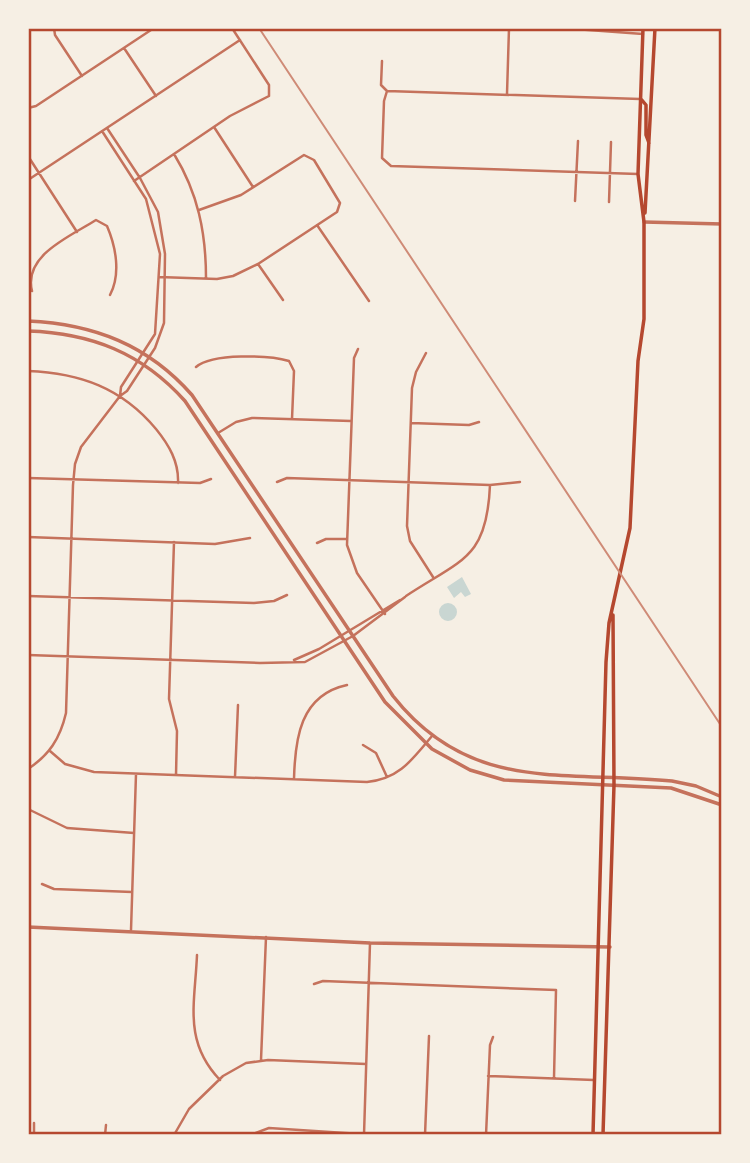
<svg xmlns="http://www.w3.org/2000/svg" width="750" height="1163" viewBox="0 0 750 1163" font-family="'PT Sans',sans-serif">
  <rect width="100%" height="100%" fill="#f6efe4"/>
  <path fill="#c9d6d2" d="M462,577L471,594L465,597L461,592L454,598L447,587Z
    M439 612a9 9 0 1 1 18 0a9 9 0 1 1-18 0Z"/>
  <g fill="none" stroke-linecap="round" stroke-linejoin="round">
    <path stroke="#c5725c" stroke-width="2.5" d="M54,28L55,35L82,76
      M561,28L643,34
      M124,48L156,96
      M382,61L381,85L387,91
      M507,94L509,28
      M28,108L36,106L154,28
      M214,127L253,187
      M102,131L146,199L160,254L155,334L121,387L120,396
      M174,154C198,193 206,233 206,278
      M28,156L77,232
      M638,174L391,166L382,158L384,101L387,91L640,99
      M28,180L240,40
      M134,181L230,116L269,96V85L232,28
      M575,201L578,141
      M609,202L611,142
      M317,225L369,301
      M258,264L283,300
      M159,277L217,279L233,276L258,264L337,212L340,203L314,160L304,155L241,195L199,210
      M32,291C23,255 71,236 96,220L107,226C116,247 121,274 110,295
      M358,349L354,358L347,545L357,573L385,614
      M426,353L416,372L412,388L407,526L410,541L433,577
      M196,367C212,353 269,355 289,361L294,371L292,419
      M28,371C80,373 122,388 156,429C169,445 179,462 178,483
      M411,423L469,425L479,422
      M218,433L236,422L252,418L351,421
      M28,478L200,483L211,479
      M277,482L287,478L490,485L520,482
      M28,537L215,544L250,538
      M174,542L169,699L177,731L176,775
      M317,543L326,539H347
      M28,596L254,603L274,601L287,595
      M406,596C462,559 487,559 490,485
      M28,655L260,663L305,662L353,636L405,597
      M294,660L319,649L400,600
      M363,745L376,753L387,777
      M50,751L65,764L94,772L367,782C399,779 412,760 432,736
      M28,769C49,755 60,739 66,713L73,485L75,464L81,447L120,396L127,391L155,348L164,323L165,254L158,212L140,178L107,128
      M235,777L238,705
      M294,779C295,739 300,695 347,685
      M28,809L67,828L134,833
      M42,884L54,889L132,892
      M131,930L136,774
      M197,955C195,1004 183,1041 220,1080
      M314,984L323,981L556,990L554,1078
      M261,1060L266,937
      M488,1076L594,1080
      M34,1135V1123
      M105,1135L106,1125
      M174,1135L189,1109L223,1076L246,1063L268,1060L366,1064
      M250,1135L269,1128L376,1135
      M364,1135L370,943
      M425,1135L429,1036
      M486,1135L490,1045L493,1037"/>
    <path stroke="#c5725c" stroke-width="3.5" d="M644,222L722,224
      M28,321C94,324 148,345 192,395L393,696C470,794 563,770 672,781L696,786L722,797
      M28,331C91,333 142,353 185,401L385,702L432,749L470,770L504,780L671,788L722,805
      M28,927L370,943L610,947"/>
    <path stroke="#b5482f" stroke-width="3.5" d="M641,99L646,105V135L649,143
      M645,213L655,28
      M593,1135L606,662L609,623L630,528L638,361L644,319V222L638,174L643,28
      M603,1135L614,785L613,615"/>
    <path stroke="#cf8b77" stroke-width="2" d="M259,28L722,727"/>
  </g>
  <rect width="750" height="1163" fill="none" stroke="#f6efe4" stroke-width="60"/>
  <rect x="30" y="30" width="690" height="1103" fill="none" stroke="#b5482f" stroke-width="2.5"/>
</svg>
